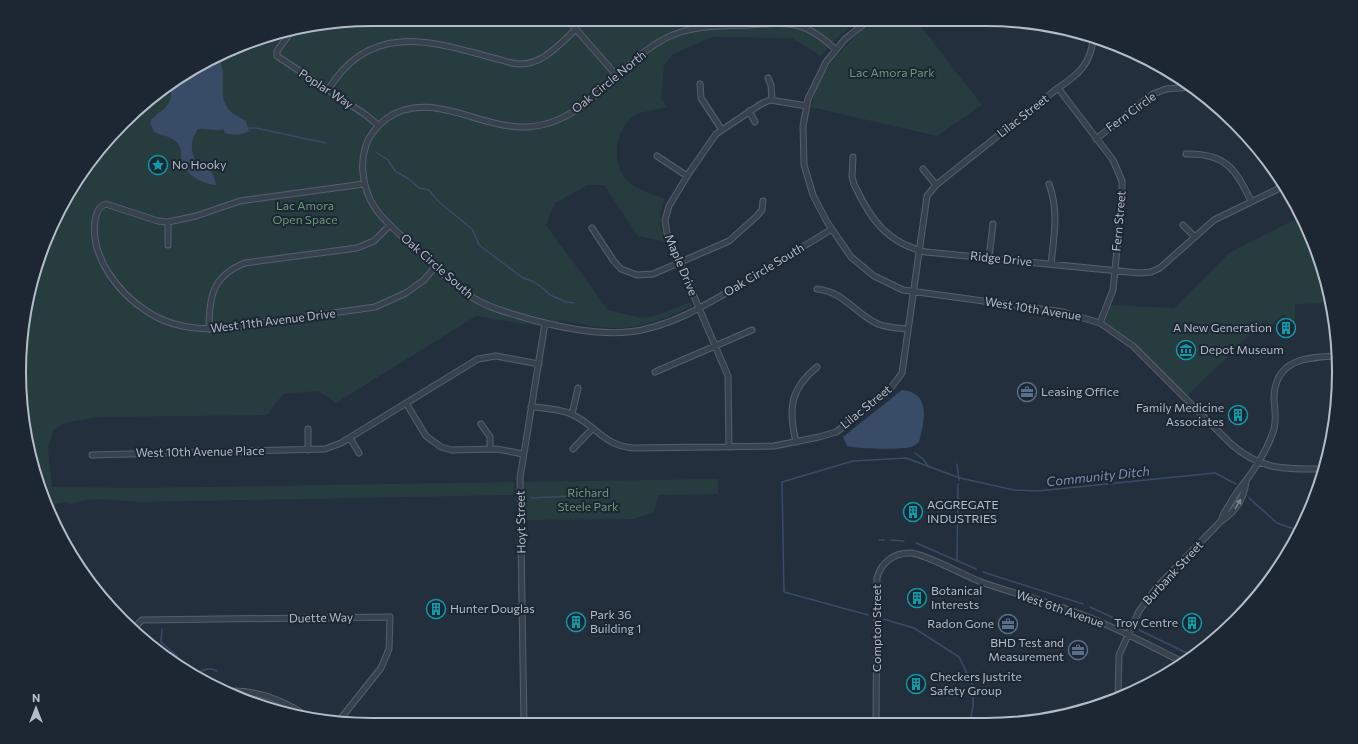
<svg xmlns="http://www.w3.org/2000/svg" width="1358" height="744" viewBox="0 0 1358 744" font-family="Commissioner,sans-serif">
  <rect width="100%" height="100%" fill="#242f3e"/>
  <path fill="#263c3f" d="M372,19L860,20L837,38L821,56L792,38L712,37L673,54L664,66L661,99L667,107C659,109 637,112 632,117C613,134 610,171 634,186C643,192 656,195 665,199C658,218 658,223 666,242L638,236L604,185H588L555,203L546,225L608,310L641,318L654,316L691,302L692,306C673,315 653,324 632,327C608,331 582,324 559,320L557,329L476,316L336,403L318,391L283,394L267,415L99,417L64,423L53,431L48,448L52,487L141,488L514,482V495L142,502C125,502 84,495 71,505L67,502L55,504V518L53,519L46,507L20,395L31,281L78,176L157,92L258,38Z
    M876,20H916L982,105L937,136L811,107C819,68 846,42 876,20Z
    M1302,216L1327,280L1331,303L1295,304V326L1284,314L1271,326L1265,320L1185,398L1133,346L1100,323L1108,305L1174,308L1229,253Z
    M718,479V494L659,495L654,512L633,519L521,520L520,482Z"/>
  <path fill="#394c67" d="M219,59C228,74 216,97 230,111C234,115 241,118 246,121L249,131C241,136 234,135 225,133L223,129C215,132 207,128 198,129C190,140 189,154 199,165C201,167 204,166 207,168C213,172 215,179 216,185C204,184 186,176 182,162C180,156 183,150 178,144C172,136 163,136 154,132L150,122C160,108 175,109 170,85Z
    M902,390C932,393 924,422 919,442C917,444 914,446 911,447C899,450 859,449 847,446L843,437Z"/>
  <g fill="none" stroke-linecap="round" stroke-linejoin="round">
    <path stroke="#394c67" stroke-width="1.5" d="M249,128H256L326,143
      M376,152L388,160L395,171L409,179L419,188L429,190L438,201L472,229L479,245L523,278L534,282L544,289L550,295L566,302L574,303
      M915,453L923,459L929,467
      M957,464L959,480
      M960,478L1014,490L1038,491L1215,473L1236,484
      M531,498L610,494
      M1249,498L1277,523L1300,531
      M879,540H884
      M891,540L904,541
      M916,543L976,569
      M957,560L958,484
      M983,572L1083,604
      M1090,607L1122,622
      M868,615L784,592L782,482L853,461L906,458L957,477
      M883,619L914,628L959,657L973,686V706L970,722
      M162,629L161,642L177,656L179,664
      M1139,630L1193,656
      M193,676C202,671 208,666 217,671
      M530,722L627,720"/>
    <defs>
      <path id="street" d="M567,19L617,76
        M869,20L845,39L826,62L808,99L803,126L804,165L813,195L827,222L851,257L874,276L903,290L1063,312L1100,323L1133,346L1231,444C1262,471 1285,469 1324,469
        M1052,29L1054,27
        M290,33L277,51V56L366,115L378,125
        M768,78L771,85L772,99
        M700,84L701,98L722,130
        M1058,88L1113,160L1122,181V198L1113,290L1100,323
        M328,90C374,14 444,46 512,63C539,69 558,46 576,29
        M749,111L755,122
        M1096,139L1153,94L1166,89L1192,87
        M1186,154C1225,153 1235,168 1251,201
        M657,156L687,176
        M853,157L852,177L854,184C870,219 887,243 926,252L1139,273L1151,272L1160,268L1214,220L1284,186
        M923,169L936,185
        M364,184L240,201L196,216L168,222L158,221L106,204C99,206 96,214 95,221C90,257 119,294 148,312C169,326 193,329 218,329L375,307L406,293L424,280L436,266
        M1049,184C1059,211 1054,236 1051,264
        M168,222V245
        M1183,225L1195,237
        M592,228L613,260L621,269L637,275L653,274L729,241L757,216L762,210L763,201
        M832,229C806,245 780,260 755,276C717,298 673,328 628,332C597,335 563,328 533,320C514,314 493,310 475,299C451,284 429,260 407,241C384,220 366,206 363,173C362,164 363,154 366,145C369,136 378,125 386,119C424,91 469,121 510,126C523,128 536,127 549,123C596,109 623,60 666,38C691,25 721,26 749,25C789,22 805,20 836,50
        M989,258L993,224
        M817,289C845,292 855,314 878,324C888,328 898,328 908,329
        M209,329C209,297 212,276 245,263L357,248L374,241L390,225
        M655,372L752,330
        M406,403L426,436L441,447L451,450L497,449L523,454
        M531,407C544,408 559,409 571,414C595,424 602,445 633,448L774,446L819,437L836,432L849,423L890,389L902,373L927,196L936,185L1058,88C1078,75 1092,63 1093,37
        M572,414L578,388
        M481,424L490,437V449
        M308,429V450
        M350,438L359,453
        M796,442C788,409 790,389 817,367
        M729,447L728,376L667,233L665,220L669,206L689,173L716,134L761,104L770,100L807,106
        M573,449L592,429
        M92,455L325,449L341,443L478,359L496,356L539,364
        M1221,521L1224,513C1230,505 1234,495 1241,487C1253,472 1265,454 1272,435C1277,424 1275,411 1274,399C1274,359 1307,357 1338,356
        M134,628L142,620L390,617L389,649L381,668L338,722
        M228,691C258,690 284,700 308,717
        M1118,697L1119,655L1139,611L1157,587L1221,521C1235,512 1244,498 1246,482
        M876,723L877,578C881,563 894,552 911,553C928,555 963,575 981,582C1014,594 1048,601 1080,614C1116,627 1150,646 1185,663
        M524,724L520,478L545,323"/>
    </defs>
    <use href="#street" stroke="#565f6c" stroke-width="7"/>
    <use href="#street" stroke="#38414e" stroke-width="5"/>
  </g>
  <defs><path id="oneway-solid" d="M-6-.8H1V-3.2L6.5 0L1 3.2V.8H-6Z"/></defs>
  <use fill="#7c8592" href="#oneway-solid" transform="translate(1238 504) rotate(-59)"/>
  <defs>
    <symbol id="sight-ring" viewBox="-11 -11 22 22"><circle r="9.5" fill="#1d2633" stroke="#0f9aa8" stroke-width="1.5"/><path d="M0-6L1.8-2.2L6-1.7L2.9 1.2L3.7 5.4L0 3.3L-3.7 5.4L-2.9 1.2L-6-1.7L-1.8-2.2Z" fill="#0f9aa8"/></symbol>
    <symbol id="building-ring" viewBox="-11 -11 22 22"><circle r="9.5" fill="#1d2633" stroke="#0f9aa8" stroke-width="1.5"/><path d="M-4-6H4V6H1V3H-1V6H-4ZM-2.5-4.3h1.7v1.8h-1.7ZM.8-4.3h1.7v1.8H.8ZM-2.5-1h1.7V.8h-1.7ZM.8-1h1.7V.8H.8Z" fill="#0f9aa8"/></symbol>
    <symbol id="museum-ring" viewBox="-11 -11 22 22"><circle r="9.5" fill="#1d2633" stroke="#0f9aa8" stroke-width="1.5"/><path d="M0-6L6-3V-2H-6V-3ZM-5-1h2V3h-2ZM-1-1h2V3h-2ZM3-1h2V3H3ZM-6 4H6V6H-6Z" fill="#0f9aa8"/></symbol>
    <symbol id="office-ring" viewBox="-11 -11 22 22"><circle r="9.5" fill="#1d2633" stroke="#5c6f8a" stroke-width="1.5"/><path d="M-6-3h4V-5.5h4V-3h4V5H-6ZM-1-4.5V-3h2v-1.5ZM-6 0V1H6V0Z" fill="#5c6f8a"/></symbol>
  </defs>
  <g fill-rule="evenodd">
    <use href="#sight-ring" x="147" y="154" width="22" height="22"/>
    <use href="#building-ring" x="1275" y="317" width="22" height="22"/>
    <use href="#museum-ring" x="1175" y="339" width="22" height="22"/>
    <use href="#office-ring" x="1016" y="381" width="22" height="22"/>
    <use href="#building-ring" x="1227" y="404" width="22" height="22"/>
    <use href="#building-ring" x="902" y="501" width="22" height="22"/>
    <use href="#building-ring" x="906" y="587" width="22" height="22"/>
    <use href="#building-ring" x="425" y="598" width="22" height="22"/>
    <use href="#building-ring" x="565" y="611" width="22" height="22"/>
    <use href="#building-ring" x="1181" y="612" width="22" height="22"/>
    <use href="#office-ring" x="997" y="613" width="22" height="22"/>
    <use href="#office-ring" x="1067" y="639" width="22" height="22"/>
    <use href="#building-ring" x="905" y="673" width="22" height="22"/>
  </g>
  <g text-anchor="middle" stroke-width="4" stroke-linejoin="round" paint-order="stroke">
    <g font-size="12" fill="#6b9a76" stroke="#1d2633">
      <text x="892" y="77">Lac Amora Park</text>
      <text x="305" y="210">Lac Amora<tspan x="305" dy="14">Open Space</tspan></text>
      <text x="588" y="497">Richard<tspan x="588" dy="14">Steele Park</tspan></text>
    </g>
    <g font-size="12" fill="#b4bcc9" stroke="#1d2633">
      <text transform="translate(609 82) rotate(-39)" y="4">Oak Circle North</text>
      <text transform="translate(326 89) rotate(33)" y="4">Poplar Way</text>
      <text transform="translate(1131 112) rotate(-36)" y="4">Fern Circle</text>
      <text transform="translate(1023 116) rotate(-38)" y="4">Lilac Street</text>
      <text transform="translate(1119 221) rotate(-85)" y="4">Fern Street</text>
      <text transform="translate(1001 259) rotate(6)" y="4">Ridge Drive</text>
      <text transform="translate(681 265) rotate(67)" y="4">Maple Drive</text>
      <text transform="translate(437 266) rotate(41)" y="4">Oak Circle South</text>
      <text transform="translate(764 270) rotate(-31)" y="4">Oak Circle South</text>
      <text transform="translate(1033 309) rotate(9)" y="4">West 10th Avenue</text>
      <text transform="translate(273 321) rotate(-7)" y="4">West 11th Avenue Drive</text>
      <text transform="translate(866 407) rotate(-39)" y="4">Lilac Street</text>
      <text transform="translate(200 452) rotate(-1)" y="4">West 10th Avenue Place</text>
      <text transform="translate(521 522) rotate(-91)" y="4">Hoyt Street</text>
      <text transform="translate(1173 573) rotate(-47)" y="4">Burbank Street</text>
      <text transform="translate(1060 609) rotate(19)" y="4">West 6th Avenue</text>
      <text transform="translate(321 618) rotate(-1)" y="4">Duette Way</text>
      <text transform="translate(877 628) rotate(-90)" y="4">Compton Street</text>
    </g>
    <g font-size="12" fill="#b4bcc9" stroke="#1d2633" text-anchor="start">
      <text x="172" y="169">No Hooky</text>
      <text x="1272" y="332" text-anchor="end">A New Generation</text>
      <text x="1200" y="354">Depot Museum</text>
      <text x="1041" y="396">Leasing Office</text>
      <text x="1224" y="412" text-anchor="end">Family Medicine<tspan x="1224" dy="14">Associates</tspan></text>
      <text x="927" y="509">AGGREGATE<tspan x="927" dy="14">INDUSTRIES</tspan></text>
      <text x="931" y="595">Botanical<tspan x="931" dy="14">Interests</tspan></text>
      <text x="450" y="613">Hunter Douglas</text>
      <text x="590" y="619">Park 36<tspan x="590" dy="14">Building 1</tspan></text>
      <text x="1178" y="627" text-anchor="end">Troy Centre</text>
      <text x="994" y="628" text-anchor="end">Radon Gone</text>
      <text x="1064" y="647" text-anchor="end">BHD Test and<tspan x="1064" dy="14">Measurement</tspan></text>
      <text x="930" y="681">Checkers Justrite<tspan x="930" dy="14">Safety Group</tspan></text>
    </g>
    <g font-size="13" font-style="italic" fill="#7c92b1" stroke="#1d2633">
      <text transform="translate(1098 476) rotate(-6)" y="5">Community Ditch</text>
    </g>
  </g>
  <path d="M0 0H1358V744H0ZM372 26H986A346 346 0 0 1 1332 372V372A346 346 0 0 1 986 718H372A346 346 0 0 1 26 372V372A346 346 0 0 1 372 26Z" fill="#1d2633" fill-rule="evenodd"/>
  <path fill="none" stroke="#b4bcc9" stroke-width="2" d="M372 26H986A346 346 0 0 1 1332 372V372A346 346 0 0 1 986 718H372A346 346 0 0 1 26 372V372A346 346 0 0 1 372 26Z"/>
  <g transform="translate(36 708)" stroke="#1d2633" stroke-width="3" paint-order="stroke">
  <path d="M0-3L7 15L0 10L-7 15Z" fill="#b4bcc9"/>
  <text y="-6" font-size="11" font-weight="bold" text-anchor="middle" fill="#b4bcc9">N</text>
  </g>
</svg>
